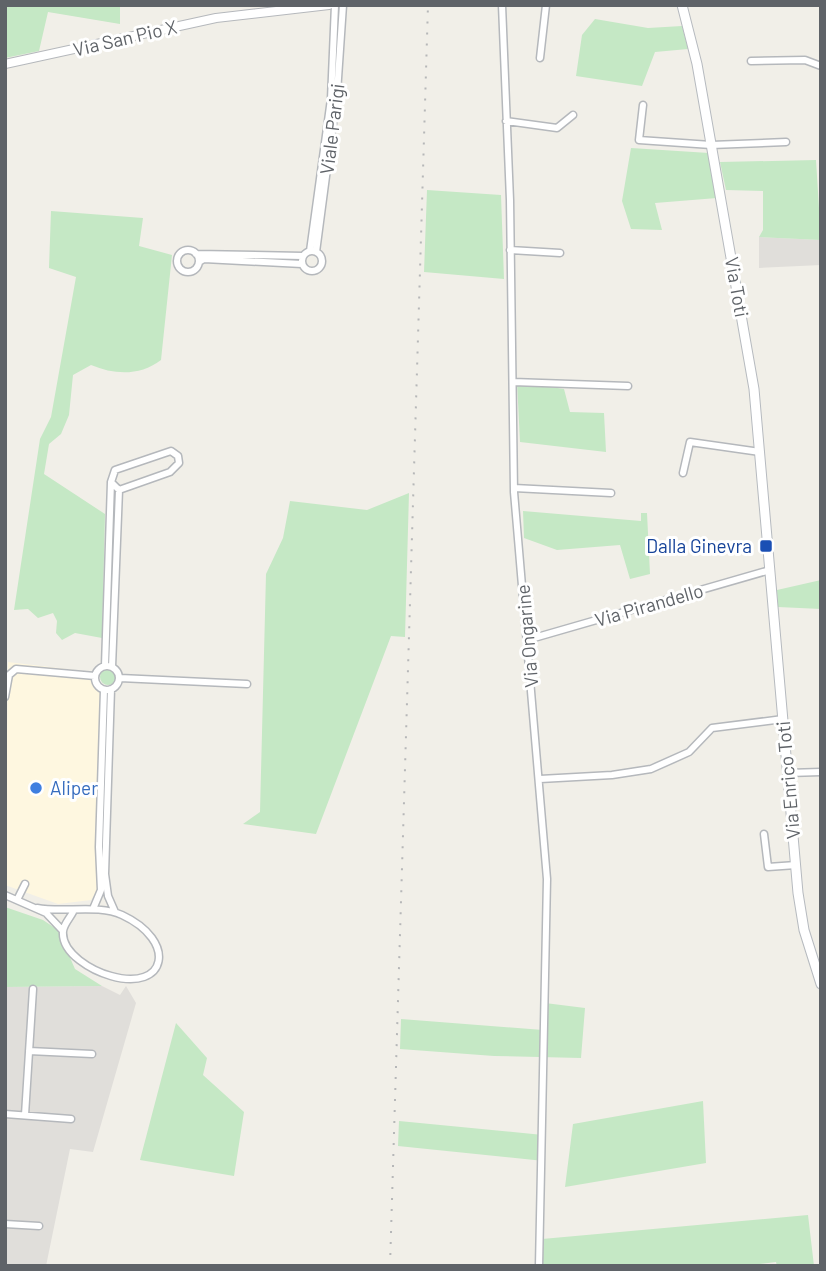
<svg xmlns="http://www.w3.org/2000/svg" width="826" height="1271" viewBox="0 0 826 1271" font-family="Barlow,sans-serif">
  <rect width="100%" height="100%" fill="#f1efe8"/>
  <path fill="#fef7e0" d="M8,662L92,672L93,683L100,693L97,891L91,900L58,904L5,885Z"/>
  <path fill="#e0deda" d="M759,237L821,240V265L759,268Z
    M102,986L120,995L126,986L136,1003L93,1152L70,1149L46,1266H5V987Z"/>
  <path fill="#c5e8c5" d="M5,5H120V24L48,12L39,51L5,58Z
    M595,19L648,28L682,26L688,49L655,52L642,86L576,76L582,35Z
    M631,148L709,153L717,198L655,203L662,230L631,229L622,201Z
    M816,160L821,240L759,237L763,230V191L726,190L720,162Z
    M427,190L501,195L504,279L424,272Z
    M51,211L143,218L139,246L172,255L161,360C140,376 115,375 91,365L73,375L69,415L61,434L49,444L44,474L105,514L102,638L75,633L62,640L56,633L57,621L53,613L38,618L28,609L14,610L40,439L51,417L76,277L49,268Z
    M517,382L564,389L570,412L604,413L606,452L520,442Z
    M409,493L405,637L391,636L316,834L243,824L260,812L266,574L283,538L290,501L367,510Z
    M523,511L641,521V513H647L650,574L630,579L620,545L557,550L524,538Z
    M821,580V609L778,607L777,590Z
    M100 677a8 8 0 1 1 16 0a8 8 0 1 1-16 0Z
    M5,907L43,920L58,930L75,969L102,986L5,987Z
    M545,1003L585,1008L581,1058L494,1056L400,1049L401,1019L543,1030Z
    M176,1023L207,1058L203,1075L244,1112L234,1176L140,1160Z
    M703,1101L706,1163L565,1187L573,1124Z
    M399,1121L543,1135L544,1161L398,1146Z
    M808,1215L814,1266H777L776,1262L742,1266H540L542,1239Z"/>
  <g fill="none" stroke-linecap="round" stroke-linejoin="round">
    <defs>
      <path id="minor" d="M502,5L510,200L514,492L547,879L539,1266
        M540,58L546,5
        M751,61L805,60L821,66
        M643,105L639,140L711,145L786,142
        M506,121L557,128L573,115
        M510,250L560,253
        M177 261a11 11 0 1 1 22 0a11 11 0 1 1-22 0Z
        M310,251L331,99L335,5
        M302 261a10 10 0 1 1 20 0a10 10 0 1 1-20 0Z
        M316,252L337,93L343,5
        M196,254L303,256
        M199,262L204,259L302,264
        M513,382L628,386
        M171,451L178,456L179,463L170,472L119,490L111,482L115,470Z
        M683,473L690,442L760,452
        M514,488L611,493
        M527,640L770,570
        M95 678a12 12 0 1 1 24 0a12 12 0 1 1-24 0Z
        M105,666L111,482
        M112,667L119,490
        M120,678L247,684
        M111,689L105,874L108,896L115,912
        M5,697L9,675L16,669L95,676
        M788,773L821,772
        M540,779L612,775L651,769L689,752L712,728L783,719
        M764,834L768,867L796,865
        M5,895L46,913L63,931
        M17,900L25,884
        M37,908C64,913 98,904 122,915C178,941 167,992 111,976C93,971 61,954 63,931C64,924 70,918 73,912
        M93,909L101,890L99,847L104,690
        M29,1051L92,1054
        M5,1114L71,1119
        M25,1115L33,989
        M5,1224L39,1226"/>
      <path id="tertiary" d="M5,64L216,18L329,5"/>
      <path id="secondary" d="M682,5L697,64L754,389L798,893L804,930L821,984"/>
    </defs>
    <use href="#minor" stroke="#b5b8bc" stroke-width="9"/>
    <use href="#tertiary" stroke="#b5b8bc" stroke-width="10"/>
    <use href="#secondary" stroke="#b6babf" stroke-width="11"/>
    <use href="#minor" stroke="#fff" stroke-width="6"/>
    <use href="#tertiary" stroke="#fff" stroke-width="8"/>
    <use href="#secondary" stroke="#fff" stroke-width="9"/>
    <path stroke="#b6b7b8" stroke-width="2" stroke-dasharray="2 9" stroke-linecap="butt" d="M390,1266L428,5"/>
  </g>
  <rect fill="#1a4fb4" stroke="#fff" stroke-width="2.5" x="759" y="539" width="14" height="14" rx="3.5"/>
  <circle fill="#3f7fe0" stroke="#fff" stroke-width="2.5" cx="36" cy="788" r="7"/>
  <g text-anchor="middle" stroke-width="6" stroke-linejoin="round" paint-order="stroke">
    <g font-size="19" fill="#5f6368" stroke="#fff">
      <text transform="translate(125 38) rotate(-13)" y="7">Via San Pio X</text>
      <text transform="translate(332 129) rotate(-83)" y="7">Viale Parigi</text>
      <text transform="translate(737 287) rotate(80)" y="7">Via Toti</text>
      <text transform="translate(649 605) rotate(-16)" y="7">Via Pirandello</text>
      <text transform="translate(527 636) rotate(-95)" y="7">Via Ongarine</text>
      <text transform="translate(788 780) rotate(-95)" y="7">Via Enrico Toti</text>
    </g>
    <g font-size="19" fill="#164399" stroke="#fff" text-anchor="end">
      <text x="752" y="553">Dalla Ginevra</text>
    </g>
    <g font-size="19" fill="#366cbe" stroke="#fff" text-anchor="start">
      <text x="50" y="795">Aliper</text>
    </g>
  </g>
  <rect width="826" height="1271" fill="none" stroke="#5f6368" stroke-width="14"/>
</svg>
